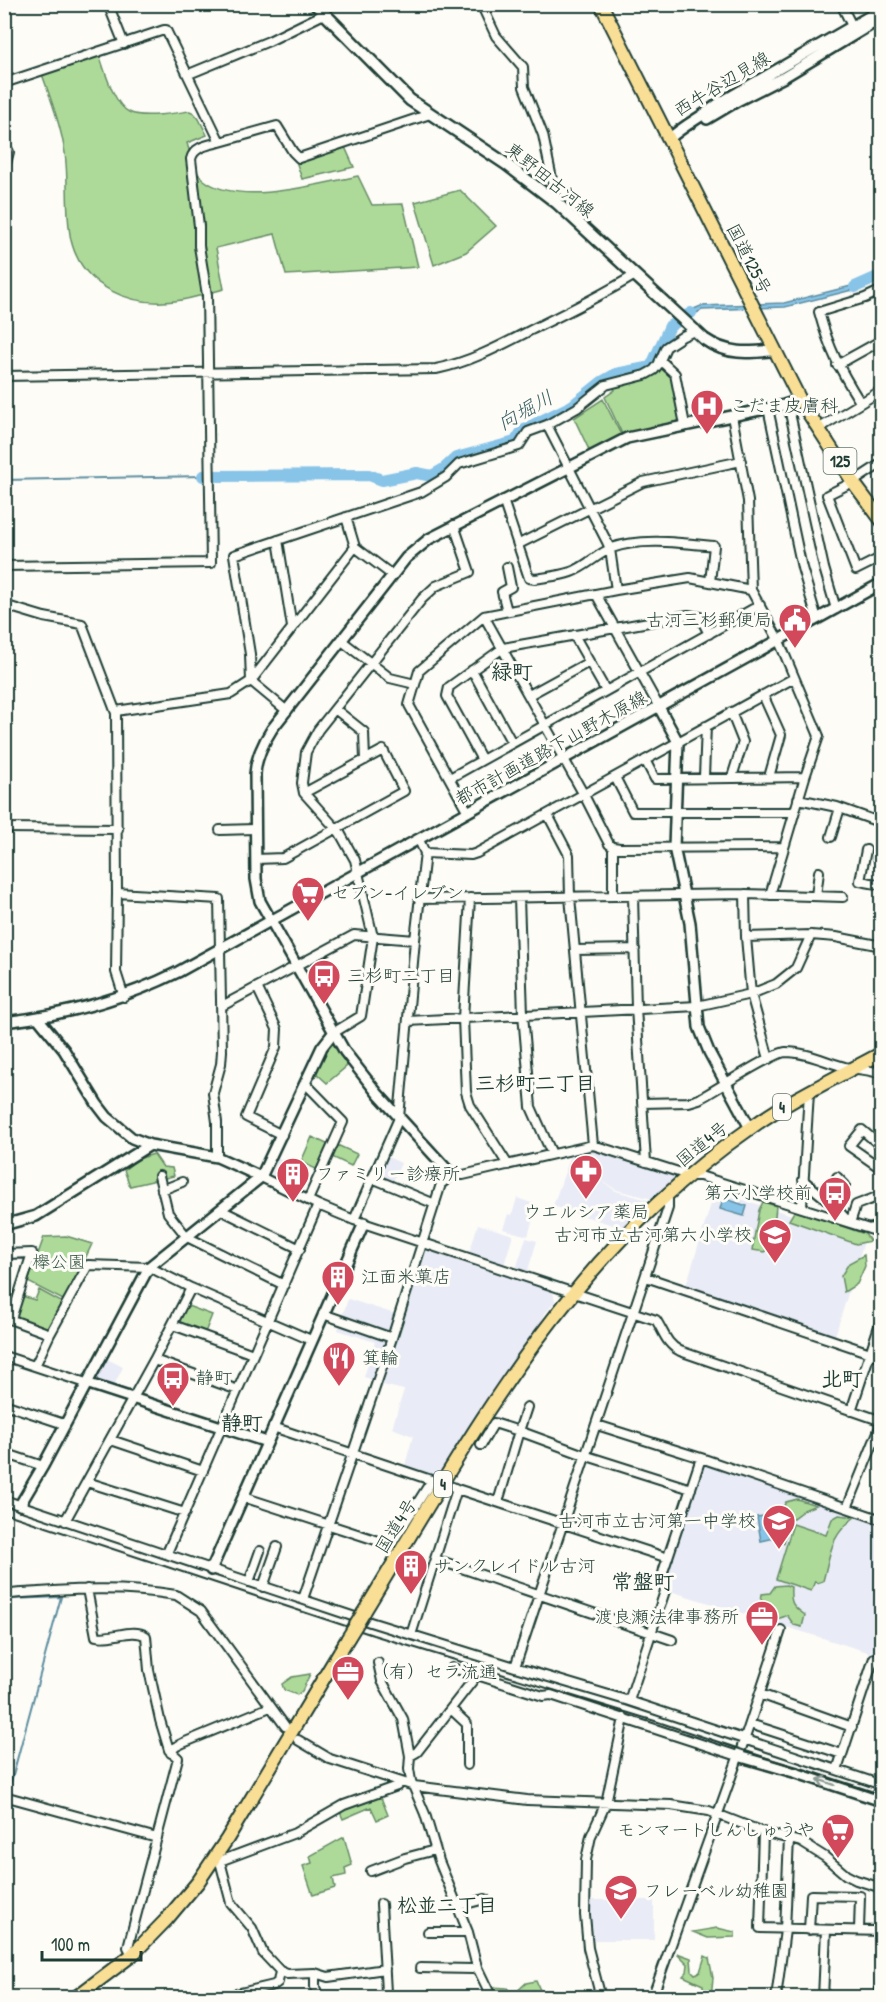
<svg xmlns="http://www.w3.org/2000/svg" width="886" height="2002" viewBox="0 0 886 2002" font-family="'Patrick Hand','Klee One',sans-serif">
  <rect width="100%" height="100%" fill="#fdfcf7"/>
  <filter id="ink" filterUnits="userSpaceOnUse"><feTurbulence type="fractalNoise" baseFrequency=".0167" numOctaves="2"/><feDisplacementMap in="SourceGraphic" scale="12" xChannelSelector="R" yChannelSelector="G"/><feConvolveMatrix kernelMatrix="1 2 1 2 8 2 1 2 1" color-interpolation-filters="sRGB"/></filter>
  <g filter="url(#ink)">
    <path fill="#e9ebf6" d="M590,1148L678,1176L653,1199L617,1190L597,1178L616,1191L651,1201L622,1228L553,1206L572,1152L589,1149L588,1154Z
      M385,1156L401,1163L392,1184L376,1177Z
      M278,1158L298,1167L290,1186L270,1178Z
      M715,1191L865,1238L835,1336L685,1289Z
      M517,1198L537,1205L528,1236L503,1229L508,1214L512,1215Z
      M478,1224L513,1235L504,1265L469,1254Z
      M526,1238L537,1241L527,1273L516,1269Z
      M425,1248L548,1289L553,1293L555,1301L544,1315L540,1325L495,1386L437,1480L404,1469L413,1436L392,1428L404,1390L383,1385Z
      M348,1299L395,1314L389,1332L342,1317Z
      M340,1323L389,1339L376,1381L364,1377L375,1342L338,1330Z
      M105,1358L123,1367L113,1387L95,1381Z
      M704,1465L881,1524V1656L670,1591L667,1577Z
      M588,1900H654V1940H588Z"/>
    <path fill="#adda99" stroke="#668c66" stroke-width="1.5" d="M99,54C104,69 114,105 129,112C142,119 175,113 190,111L194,113L199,119L207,135L187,143C191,156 193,171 204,180C238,207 319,184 358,176L372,205L403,204L418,267L286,275L275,234L216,248L224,289C208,293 192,299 175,301C130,307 82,287 71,240C65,212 69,182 65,153C61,126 51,100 42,74Z
      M345,147L354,167L302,179L296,161Z
      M460,190L496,226L466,252L434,265L415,202Z
      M661,365L673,375L683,423L623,436L605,397L615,390L611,385Z
      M603,399L621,435L590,452L574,418Z
      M333,1042L347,1066L327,1083L316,1073L326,1048Z
      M312,1137L329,1145L318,1170L301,1162Z
      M337,1145L357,1154L351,1166L332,1157Z
      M154,1154L163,1167L172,1168L174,1176L130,1186L124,1170L138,1159Z
      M763,1202L776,1206L774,1226L765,1252L752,1250L759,1210Z
      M795,1210L865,1234L870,1241L856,1244L789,1220Z
      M66,1236L92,1244L65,1301L28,1282L44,1237Z
      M864,1255L865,1266L857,1284L844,1292L841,1276L849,1263Z
      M39,1290L63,1303L48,1330L16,1317L22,1296L35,1300Z
      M185,1305L212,1315L204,1335L177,1325Z
      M797,1499L816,1505L804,1510L789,1521L784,1543L779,1539L778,1516L786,1502Z
      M839,1515L855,1517C830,1536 831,1552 823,1581L817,1583L815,1581L811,1591L776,1579L793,1524L826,1535L832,1519Z
      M786,1585L791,1587C790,1603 792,1606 805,1615L802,1627L794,1625L787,1615C778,1620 773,1620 765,1614L766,1609L761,1601L762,1594L770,1593L775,1586Z
      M310,1674L302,1691L297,1695L284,1690L282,1684L292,1677Z
      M380,1795L388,1815L377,1820L371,1807L343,1819L340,1812Z
      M344,1837L352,1865L345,1868L346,1875L333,1878L335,1888L313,1895L303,1866L312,1863L310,1856Z
      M717,1928L735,1932V1937L708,1938L693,1932Z
      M677,1953L691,1958L692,1971L695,1974L700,1972L705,1956L709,1958L713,1978L711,1997H703V1985L683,1976L687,1972L688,1964Z
      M536,1981L543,1997H496L492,1987L507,1988L513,1995L526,1983Z"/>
    <path fill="#88c4e8" stroke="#5e8ea0" stroke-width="1.5" d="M869,279L871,284L852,290L785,307L702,310L680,322L677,318L689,311L701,306L784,303L851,286Z
      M723,1198L747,1206L744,1216L720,1209Z
      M771,1515L775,1538L761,1541L757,1517Z"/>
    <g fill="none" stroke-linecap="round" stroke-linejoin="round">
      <path stroke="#5e8ea0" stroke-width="2" d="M4,480L203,476
        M4,1808L61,1597L11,1599"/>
      <path stroke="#88c4e8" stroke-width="12" d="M855,287L882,275
        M203,476L369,475L382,480L417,473L432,476L444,469L456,458L515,442L523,430L572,406L602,382L616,374L651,367L670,326L691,313"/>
      <defs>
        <path id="minor" d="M108,4L124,44
          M481,4L496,36L523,67L524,87L543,135L557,203
          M841,4L854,30
          M189,74L269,41L324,14
          M4,83L164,30H166L220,142L277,126L293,152L299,158L430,114
          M4,144L9,152L4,171
          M660,360L675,374L685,425
          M837,365L882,340
          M4,376L436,369C471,362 502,345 533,329C568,312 602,295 635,275
          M860,402C840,370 829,349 819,312L865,298L882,290
          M788,404L824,568L836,609
          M768,408L802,568L817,619
          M732,416L748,501L751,590L779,641L819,736L805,777L770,895
          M547,425L607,542L610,549L616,590
          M818,429L882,390
          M882,463L853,482L827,495L856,570L882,557
          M503,500L529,578L535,579C546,577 560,576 571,572C586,567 597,554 612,548C640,537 684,543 714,546L710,582
          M346,517L355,547L392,575
          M278,540L292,627
          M519,544L643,482L741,461
          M4,566L211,563L207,295L199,246V226L191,159C194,146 209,145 220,142
          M507,567L511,587L502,592L507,611
          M596,594L659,707
          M4,605L44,617L82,624L116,713L117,893L219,899L222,1051L221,1064L213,1093L217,1122V1157
          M484,616L584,795L609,844L613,847L620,848L784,847
          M574,635L606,691
          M342,641L390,678L415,684
          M472,670L512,743
          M251,681L250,654L234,555L421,492L446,477L459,464L519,446L528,432L547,425L577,408L606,385L645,375L654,370L658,365L666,347L683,336L696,330
          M251,681L287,711
          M529,695L589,662
          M763,695L781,735L769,777
          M335,709L364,732L365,760
          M116,711L231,694L251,681L355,547
          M731,712L743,742L732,777
          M482,760L447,696L449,687L503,648L688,615L700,617L709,634
          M645,760L655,779L805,777
          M615,777L633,812H794
          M704,777L706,726
          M450,778L760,605
          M798,799L837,807L882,823
          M468,812L409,705L419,671L484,616L616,590L690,578L751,590
          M548,815L569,855L570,897L593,1145
          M4,828L118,829
          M220,830L255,829
          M831,837L840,808
          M882,845L878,858L882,865
          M866,850L860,881L882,885
          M425,853L471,855L477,853L794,678
          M256,859L283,858L404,791L383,750L304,793
          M117,893L116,972L124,997
          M745,894L746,937L751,994L769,1059
          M613,896V847
          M633,896L636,1008L646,1162
          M816,896L819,872
          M470,898L463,1018L466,1092L470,1105L508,1165
          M519,898L523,1014L531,1107L552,1154
          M419,899L745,894L843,897
          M746,937L811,935L836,937L882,946
          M575,950L635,949
          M257,987L277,1029L276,1047L246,1117L282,1135
          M222,1006L354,935L415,940
          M408,1021L697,1006L751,994L776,984L796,968L811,935
          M333,1033L361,1016L373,937L355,860L340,833L304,793L302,783L306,752L318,730L422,599L436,586L470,572L454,525
          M306,1084L343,1122L308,1200
          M642,1103L689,1102L699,1099C716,1090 772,1053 786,1052C806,1052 826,1062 845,1067C858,1070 868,1069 882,1074
          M882,1147L862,1130L849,1146L882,1169
          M159,1176L168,1213L187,1237L284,1285
          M261,1177L318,1205L354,1220L656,1320C664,1332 666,1344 680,1351L882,1421
          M372,1178L435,1204
          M803,1180L831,1203L849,1222
          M162,1190L182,1182
          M831,1203L845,1185L837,1177
          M802,1207L809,1092
          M221,1210L300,1249
          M354,1220L399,1118L415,940L425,853L419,840
          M850,1223L856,1205L882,1195
          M869,1229L882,1225
          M4,1254L32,1253L11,1319
          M646,1277L882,1357
          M323,1314L392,1338
          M4,1317L50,1334
          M173,1325L253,1354
          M4,1356L86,1383
          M154,1360L238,1390
          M35,1366L50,1334L88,1265L149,1267L191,1288L311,1340
          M4,1404L64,1424
          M527,1407L519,1431L587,1456L691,1489
          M851,1411L882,1317
          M597,1425L701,1458L882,1520
          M273,1427L434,1481
          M111,1440L203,1471
          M481,1445L494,1423L519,1431L498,1502
          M4,1453L43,1466
          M87,1482L185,1513
          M457,1489L668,1558
          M243,1497L388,1544L392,1543L432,1480
          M4,1500L370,1622L515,1667L629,1701L882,1785
          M847,1508L882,1422
          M65,1521L154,1360L191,1288
          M167,1553L318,1205
          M435,1559L672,1640
          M249,1582L260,1551
          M263,1587L277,1547
          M87,1589L96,1636C111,1640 132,1627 146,1636L149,1670L160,1720L169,1750L178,1758L130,1939L128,1947L132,1955
          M7,1594C66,1590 117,1585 176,1595L201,1611L285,1726
          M303,1599L392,1338L441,1184L452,1175H463L593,1145L691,1176H700L882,1233
          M411,1635L457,1489L453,1487
          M378,1663L382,1681L403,1719L410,1756L409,1769L411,1781L425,1814L439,1861L468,1932L477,1967L492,1998
          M515,1667L668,1208V1196
          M452,1668L477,1675
          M760,1694L852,1727
          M629,1701L665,1591L662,1578L664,1569L701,1458
          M451,1709L467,1724V1765
          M750,1724L842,1754
          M298,1740L330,1759L414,1786L527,1800L671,1805L709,1811L763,1832L801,1842L825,1857L846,1875L856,1880L882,1888
          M171,1753L175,1747L183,1743L270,1707
          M410,1756L417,1752L477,1675L543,1696L551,1695L738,1756
          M837,1770L874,1658L882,1661
          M4,1796L157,1838
          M763,1832L760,1928L882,1931
          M216,1857L221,1865L231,1903L252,1928L263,1953L280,1971L287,1974L315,1973L328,1977L385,1969
          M220,1861L295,1833L344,1805L397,1786L400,1783
          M371,1871L405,1858L435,1850
          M381,1904L386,1992
          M458,1906L485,1899
          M809,1930L811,1895L860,1896L859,1930
          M428,1932H468
          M420,1968L473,1969L477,1967
          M315,1973V1987L319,1998
          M219,1998L274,1985L278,1982L280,1971
          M601,1998L588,1948L585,1915L586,1860L591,1836L606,1803L624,1718
          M652,1998L745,1738L781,1630
          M776,1998L785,1930L789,1838
          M823,1998L826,1930
          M880,1998V1951L882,1930"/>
        <path id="tertiary" d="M707,119L739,100L784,77L882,18
          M669,139C684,125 702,117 718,104L882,9
          M659,707L678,742L674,847L690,923L699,1027L709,1052L750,1128
          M38,1018L64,1050L97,1104L107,1117L132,1138L150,1145L217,1157L261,1177
          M4,1022C66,1015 122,1000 178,972L882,583
          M452,1175L378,1094L345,1052L260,901L256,879L255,774C256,757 263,743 272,729L406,558L429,539L627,438L784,405L800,400
          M4,1225L36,1216L150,1145
          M86,1383L267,1442
          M20,1505L43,1466L149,1267L261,1177L322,1047L333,1033
          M211,1570L364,1223
          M738,1756L797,1773L882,1801"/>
        <path id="secondary" d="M315,4L410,100L506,164L557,203L704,339C727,355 748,353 775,350"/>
        <path id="trunk" d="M601,4L800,400L853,482L882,521
          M364,1612C430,1504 492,1392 573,1294C623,1232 687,1172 752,1127C792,1098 838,1077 882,1053
          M75,1998L132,1955L167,1919L198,1882L227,1839L348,1638"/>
      </defs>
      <use href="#minor" stroke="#1f3d34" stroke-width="12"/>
      <use href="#tertiary" stroke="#1f3d34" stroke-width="14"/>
      <use href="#secondary" stroke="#1f3d34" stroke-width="15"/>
      <use href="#trunk" stroke="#1f3d34" stroke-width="16"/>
      <use href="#minor" stroke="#fdfcf7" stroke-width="8"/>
      <use href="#tertiary" stroke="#fdfcf7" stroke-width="9"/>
      <use href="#secondary" stroke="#fdfcf7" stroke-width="10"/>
      <use href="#trunk" stroke="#f9df96" stroke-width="12"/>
      <path stroke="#1f3d34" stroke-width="2" d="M4,1513L373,1635L655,1721L882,1796"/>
      <defs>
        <path id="trunk-bridge" d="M348,1638L364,1612"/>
      </defs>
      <use href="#trunk-bridge" stroke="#1f3d34" stroke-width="16" stroke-linecap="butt"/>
      <use href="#trunk-bridge" stroke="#f9df96" stroke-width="12"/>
    </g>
    <defs><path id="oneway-shaft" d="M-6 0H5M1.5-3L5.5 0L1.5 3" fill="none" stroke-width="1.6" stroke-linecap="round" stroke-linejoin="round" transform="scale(1.5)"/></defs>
    <use stroke="#8e9c96" href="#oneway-shaft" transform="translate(826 1782) rotate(-162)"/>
  </g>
  <defs>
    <symbol id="hospital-pin" viewBox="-11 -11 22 30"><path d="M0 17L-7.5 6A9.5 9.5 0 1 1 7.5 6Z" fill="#d1495b" stroke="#fdfcf7"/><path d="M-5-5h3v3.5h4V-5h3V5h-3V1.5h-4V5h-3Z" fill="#fff"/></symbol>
    <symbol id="civic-pin" viewBox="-11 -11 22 30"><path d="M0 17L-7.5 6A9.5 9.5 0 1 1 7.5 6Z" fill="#d1495b" stroke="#fdfcf7"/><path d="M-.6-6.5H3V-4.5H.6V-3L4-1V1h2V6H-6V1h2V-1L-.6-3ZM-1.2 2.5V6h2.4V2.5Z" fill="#fff"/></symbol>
    <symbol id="supermarket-pin" viewBox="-11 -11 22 30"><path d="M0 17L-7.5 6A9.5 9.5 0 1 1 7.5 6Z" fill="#d1495b" stroke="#fdfcf7"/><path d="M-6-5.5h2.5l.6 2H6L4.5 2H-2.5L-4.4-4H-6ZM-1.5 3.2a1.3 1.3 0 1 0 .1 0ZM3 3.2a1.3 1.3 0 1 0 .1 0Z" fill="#fff"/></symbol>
    <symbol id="bus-pin" viewBox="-11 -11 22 30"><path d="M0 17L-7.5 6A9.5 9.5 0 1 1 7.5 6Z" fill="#d1495b" stroke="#fdfcf7"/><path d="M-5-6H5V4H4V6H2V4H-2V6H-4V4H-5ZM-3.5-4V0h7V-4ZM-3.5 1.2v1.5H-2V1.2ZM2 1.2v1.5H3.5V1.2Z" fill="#fff"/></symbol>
    <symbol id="pharmacy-pin" viewBox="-11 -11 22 30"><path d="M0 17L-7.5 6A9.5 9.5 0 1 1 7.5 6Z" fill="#d1495b" stroke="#fdfcf7"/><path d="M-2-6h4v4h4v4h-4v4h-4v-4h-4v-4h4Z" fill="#fff"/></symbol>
    <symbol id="building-pin" viewBox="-11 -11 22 30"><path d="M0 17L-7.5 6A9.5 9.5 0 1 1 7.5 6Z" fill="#d1495b" stroke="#fdfcf7"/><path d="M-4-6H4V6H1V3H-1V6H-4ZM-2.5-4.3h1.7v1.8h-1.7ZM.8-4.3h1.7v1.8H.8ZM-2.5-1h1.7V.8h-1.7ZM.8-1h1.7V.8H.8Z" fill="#fff"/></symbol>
    <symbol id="school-pin" viewBox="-11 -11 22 30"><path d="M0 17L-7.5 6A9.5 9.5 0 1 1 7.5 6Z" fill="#d1495b" stroke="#fdfcf7"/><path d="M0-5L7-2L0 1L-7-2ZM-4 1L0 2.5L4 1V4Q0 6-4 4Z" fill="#fff"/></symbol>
    <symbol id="restaurant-pin" viewBox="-11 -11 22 30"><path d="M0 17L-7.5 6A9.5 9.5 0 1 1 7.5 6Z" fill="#d1495b" stroke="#fdfcf7"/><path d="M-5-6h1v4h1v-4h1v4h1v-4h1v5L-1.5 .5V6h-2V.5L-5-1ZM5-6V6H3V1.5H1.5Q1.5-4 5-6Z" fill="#fff"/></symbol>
    <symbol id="office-pin" viewBox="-11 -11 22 30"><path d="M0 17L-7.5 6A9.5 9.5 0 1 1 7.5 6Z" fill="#d1495b" stroke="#fdfcf7"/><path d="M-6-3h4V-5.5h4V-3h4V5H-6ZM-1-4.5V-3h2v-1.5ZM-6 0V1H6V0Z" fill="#fff"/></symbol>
  </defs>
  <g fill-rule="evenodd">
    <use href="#hospital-pin" x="688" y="387" width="38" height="52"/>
    <use href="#civic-pin" x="776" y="601" width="38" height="52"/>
    <use href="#supermarket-pin" x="289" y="874" width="38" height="52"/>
    <use href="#bus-pin" x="305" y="957" width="38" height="52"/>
    <use href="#pharmacy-pin" x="567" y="1152" width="38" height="52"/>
    <use href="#building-pin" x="274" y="1155" width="38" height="52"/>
    <use href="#bus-pin" x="816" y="1174" width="38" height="52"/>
    <use href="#school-pin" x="756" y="1216" width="38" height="52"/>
    <use href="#building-pin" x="319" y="1258" width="38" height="52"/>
    <use href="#restaurant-pin" x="320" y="1339" width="38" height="52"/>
    <use href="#bus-pin" x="154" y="1359" width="38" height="52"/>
    <use href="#school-pin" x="760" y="1502" width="38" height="52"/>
    <use href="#building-pin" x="392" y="1547" width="38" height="52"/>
    <use href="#office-pin" x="743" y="1598" width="38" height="52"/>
    <use href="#office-pin" x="329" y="1653" width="38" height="52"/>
    <use href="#supermarket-pin" x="819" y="1811" width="38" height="52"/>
    <use href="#school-pin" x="602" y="1872" width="38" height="52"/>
  </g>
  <g text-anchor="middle" stroke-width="6" stroke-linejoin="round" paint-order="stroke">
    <g fill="#fdfcf7" stroke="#62766e" stroke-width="1.5">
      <rect x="823.5" y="448" width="33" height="26" rx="4.5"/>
      <rect x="773" y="1094" width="18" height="26" rx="4.5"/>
      <rect x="434" y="1471" width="18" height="26" rx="4.5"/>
    </g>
    <g font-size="16" font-weight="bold" fill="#1f3d34">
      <text x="840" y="467">125</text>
      <text x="782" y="1113">4</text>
      <text x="443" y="1490">4</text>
    </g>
    <g font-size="18" fill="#1f3d34" stroke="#fdfcf7">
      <text transform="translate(722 84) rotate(-31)" y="6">西牛谷辺見線</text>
      <text transform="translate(550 180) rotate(39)" y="6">東野田古河線</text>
      <text transform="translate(749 259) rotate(63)" y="6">国道125号</text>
      <text transform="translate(551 748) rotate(-29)" y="6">都市計画道路下山野木原線</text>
      <text transform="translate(702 1144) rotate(-39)" y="6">国道4号</text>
      <text transform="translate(396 1526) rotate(-58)" y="6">国道4号</text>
    </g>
    <g font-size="18" fill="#1f3d34" stroke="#fdfcf7" text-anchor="start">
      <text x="730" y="412">こだま皮膚科</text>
      <text x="772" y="626" text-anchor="end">古河三杉郵便局</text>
      <text x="331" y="899">セブン-イレブン</text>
      <text x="347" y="982">三杉町二丁目</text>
      <text x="316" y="1180">ファミリー診療所</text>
      <text x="812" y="1199" text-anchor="end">第六小学校前</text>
      <text x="586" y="1218" text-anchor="middle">ウエルシア薬局</text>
      <text x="752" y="1241" text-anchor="end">古河市立古河第六小学校</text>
      <text x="361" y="1283">江面米菓店</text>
      <text x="362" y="1364">箕輪</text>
      <text x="196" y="1384">静町</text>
      <text x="756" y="1527" text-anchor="end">古河市立古河第一中学校</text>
      <text x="434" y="1572">サンクレイドル古河</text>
      <text x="739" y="1623" text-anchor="end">渡良瀬法律事務所</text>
      <text x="371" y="1678">（有）セラ流通</text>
      <text x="815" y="1836" text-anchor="end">モンマートしんしゅうや</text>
      <text x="644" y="1897">フレーベル幼稚園</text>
    </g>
    <g font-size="18" fill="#3b5c48" stroke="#fdfcf7">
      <text x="59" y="1268">欅公園</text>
    </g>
    <g font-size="20" font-style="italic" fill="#395f61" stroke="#fdfcf7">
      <text transform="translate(525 410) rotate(-29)" y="7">向堀川</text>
    </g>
    <g font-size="20" font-weight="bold" fill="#1f3d34" stroke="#fdfcf7">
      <text x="535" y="1090">三杉町二丁目</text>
      <text x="447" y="1912">松並二丁目</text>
    </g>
    <g font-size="21" font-weight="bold" fill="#1f3d34" stroke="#fdfcf7">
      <text x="512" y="679">緑町</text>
      <text x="842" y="1386">北町</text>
      <text x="242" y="1430">静町</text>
      <text x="643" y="1589">常盤町</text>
    </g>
  </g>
  <rect width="886" height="2002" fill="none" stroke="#fdfcf7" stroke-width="24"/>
  <rect x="12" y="12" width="862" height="1978" fill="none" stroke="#1f3d34" stroke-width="2" filter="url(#ink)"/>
  <path d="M42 1951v9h99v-9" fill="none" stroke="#1f3d34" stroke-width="3"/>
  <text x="51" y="1951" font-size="18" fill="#1f3d34" stroke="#fdfcf7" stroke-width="4.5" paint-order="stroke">100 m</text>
</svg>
